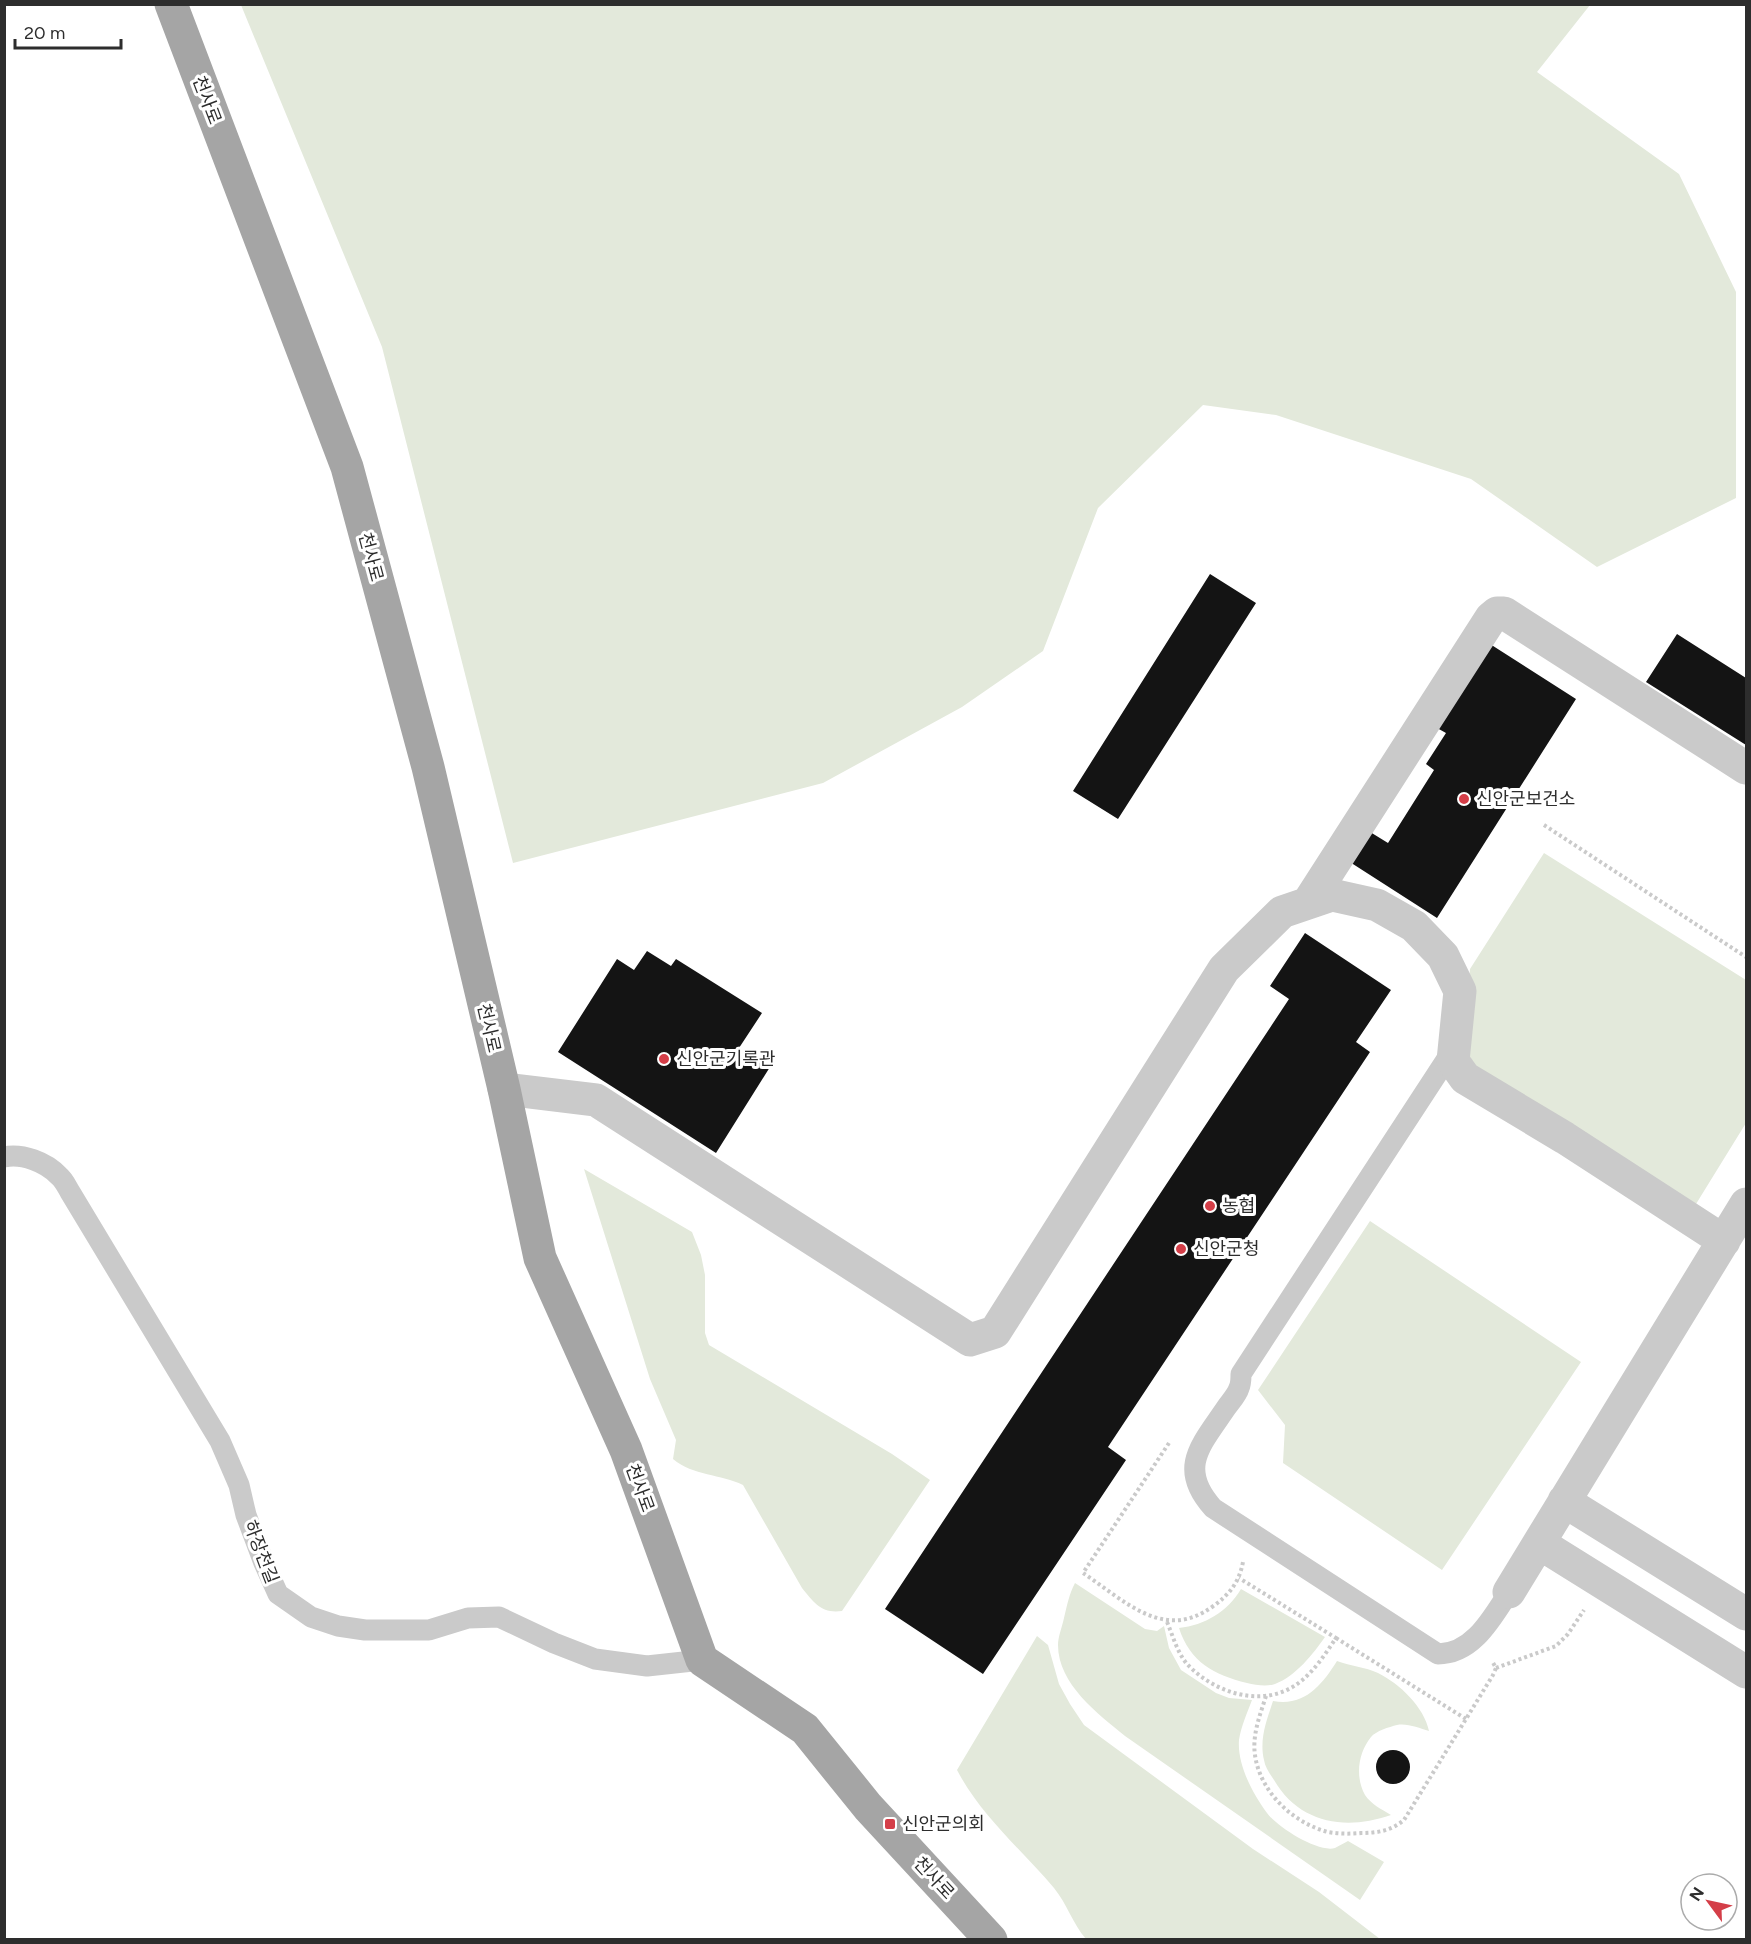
<svg xmlns="http://www.w3.org/2000/svg" width="1751" height="1944" viewBox="0 0 1751 1944" font-family="Figtree,'Noto Sans KR',sans-serif">
  <rect width="100%" height="100%" fill="#fff"/>
  <path fill="#e3e9db" d="M241,5H1590L1537,72L1679,174L1736,292V498L1597,567L1471,479L1276,415L1203,405L1098,508L1043,651L962,707L823,783L513,863L382,347Z
    M1544,853L1746,980V1123L1696,1204L1473,1064L1465,1044L1470,969Z
    M584,1169L692,1232L701,1255L705,1275V1333L709,1345L892,1454L930,1480L842,1611C822,1614 814,1603 802,1588L743,1485C721,1474 693,1476 673,1459L676,1440L650,1379Z
    M1370,1221L1581,1362L1442,1570L1283,1463L1285,1425L1258,1390Z
    M1075,1583L1145,1629L1157,1631L1164,1626L1169,1648L1181,1670L1216,1693L1229,1698L1252,1700C1247,1713 1241,1727 1239,1740C1237,1765 1253,1794 1267,1813C1277,1827 1318,1853 1335,1848C1339,1846 1344,1843 1348,1841L1384,1862L1360,1900L1125,1736C1098,1714 1058,1684 1058,1645C1058,1637 1062,1627 1064,1618C1067,1606 1069,1594 1075,1583Z
    M1241,1589L1325,1637C1313,1654 1296,1676 1275,1684C1266,1687 1256,1685 1247,1683C1214,1675 1190,1662 1179,1628C1205,1625 1227,1612 1241,1589Z
    M1037,1636L1048,1645L1059,1684L1070,1704L1084,1725L1253,1849L1319,1892L1380,1939H1086C1073,1924 1067,1904 1054,1888C1021,1849 981,1816 957,1770Z
    M1337,1661C1351,1666 1365,1667 1378,1673C1400,1684 1424,1707 1429,1731C1419,1728 1407,1723 1397,1725C1389,1727 1376,1731 1371,1737C1358,1753 1355,1777 1365,1795C1371,1804 1381,1809 1391,1815C1345,1831 1299,1823 1274,1780C1270,1774 1265,1767 1264,1760C1259,1739 1267,1720 1273,1701C1304,1707 1322,1685 1337,1661Z"/>
  <path fill="#141414" d="M1210,574L1256,603L1118,819L1073,791Z
    M1677,634L1746,678V745L1646,682Z
    M1490,644L1576,699L1437,918L1342,857L1362,827L1388,843L1434,770L1426,764L1446,733L1437,728Z
    M1305,933L1391,990L1356,1042L1370,1052L1108,1447L1126,1460L983,1674L885,1609L1289,999L1270,986Z
    M647,951L671,966L676,959L762,1013L739,1048L770,1067L716,1153L558,1052L617,959L634,970Z
    M1376 1767a17 17 0 1 1 34 0a17 17 0 1 1-34 0Z"/>
  <g fill="none" stroke-linecap="round" stroke-linejoin="round">
    <path stroke="#cacaca" stroke-width="4" stroke-dasharray="3 3" stroke-linecap="butt" d="M1544,825L1746,957
      M1169,1443L1083,1573C1124,1600 1163,1642 1212,1607C1229,1595 1239,1583 1243,1562
      M1167,1622C1173,1636 1177,1652 1187,1664C1215,1694 1266,1710 1301,1681C1315,1670 1326,1653 1336,1638L1239,1578
      M1336,1638L1466,1719
      M1496,1668L1556,1646L1568,1634L1584,1610
      M1266,1696C1260,1715 1252,1735 1255,1755C1260,1792 1293,1823 1328,1832C1339,1834 1350,1834 1361,1833C1377,1833 1391,1831 1404,1820L1493,1675L1496,1668L1492,1661"/>
    <path stroke="#cacaca" stroke-width="21" d="M1452,1051L1241,1374C1241,1378 1241,1384 1239,1388C1237,1395 1230,1402 1226,1408C1201,1445 1177,1468 1213,1508L1438,1654C1473,1654 1492,1618 1509,1592
      M4,1157C22,1153 46,1162 59,1176C64,1180 67,1187 70,1192L220,1441L239,1485L246,1515L264,1563L278,1594L311,1617L338,1626L365,1630H429L468,1618L499,1617L554,1643L595,1659L647,1666L702,1660"/>
    <path stroke="#cacaca" stroke-width="33" d="M1308,903L1491,618L1497,613H1504L1746,768
      M504,1089L596,1100L970,1340L995,1332L1224,969L1282,912L1332,895L1377,905L1414,926L1443,956L1460,991L1453,1061L1465,1078L1565,1138L1724,1241
      M1564,1501L1746,1614
      M1539,1543L1746,1672
      M1509,1592L1746,1204"/>
    <path stroke="#a5a5a5" stroke-width="33" d="M171,4L347,467L428,767L504,1089L540,1258L626,1450L702,1660L805,1729L868,1807L991,1940"/>
  </g>
  <g fill="#d43e48" stroke="#fff" stroke-width="2">
    <circle cx="1464" cy="799" r="6"/>
    <circle cx="664" cy="1059" r="6"/>
    <circle cx="1210" cy="1206" r="6"/>
    <circle cx="1181" cy="1249" r="6"/>
    <rect x="884" y="1818" width="12" height="12" rx="3"/>
  </g>
  <g text-anchor="middle" stroke-width="6" stroke-linejoin="round" paint-order="stroke">
    <g font-size="18" fill="#2d2d2d" stroke="#fff">
      <text transform="translate(207 100) rotate(69)" y="6">천사로</text>
      <text transform="translate(371 557) rotate(75)" y="6">천사로</text>
      <text transform="translate(489 1028) rotate(77)" y="6">천사로</text>
      <text transform="translate(640 1488) rotate(70)" y="6">천사로</text>
      <text transform="translate(261 1552) rotate(69)" y="6">하장천길</text>
      <text transform="translate(934 1878) rotate(47)" y="6">천사로</text>
    </g>
    <g font-size="18" fill="#2d2d2d" stroke="#fff" text-anchor="start">
      <text x="1476" y="805">신안군보건소</text>
      <text x="676" y="1065">신안군기록관</text>
      <text x="1222" y="1212">농협</text>
      <text x="1193" y="1255">신안군청</text>
      <text x="902" y="1830">신안군의회</text>
    </g>
  </g>
  <rect width="1751" height="1944" fill="none" stroke="#2d2d2d" stroke-width="12"/>
  <g transform="translate(1709 1902) rotate(303)"><circle r="28" fill="#ffffff" stroke="#ababab" stroke-width="1.5"/>
  <path d="M0-4.5L10 22L0 15L-10 22Z" fill="#d43e48"/>
  <text y="-9" font-size="16" font-weight="bold" text-anchor="middle" fill="#2d2d2d">N</text>
  </g>
  <path d="M15 39v9h106v-9" fill="none" stroke="#2d2d2d" stroke-width="3"/>
  <text x="24" y="39" font-size="18" fill="#2d2d2d" stroke="#ffffff" stroke-width="4.5" paint-order="stroke">20 m</text>
</svg>
